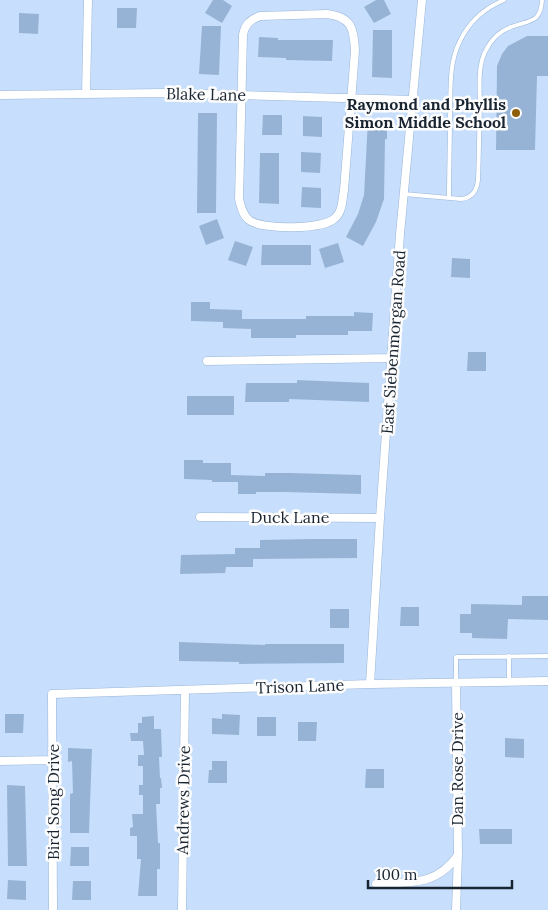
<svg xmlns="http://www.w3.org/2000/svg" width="548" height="910" viewBox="0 0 548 910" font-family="Lora,serif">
  <rect width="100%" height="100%" fill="#c7dffc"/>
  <path fill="#96b3d6" d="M213,0H223L232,6L222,23L205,13Z
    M376,0H384L391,14L374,23L364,7Z
    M117,8H137L136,28H117Z
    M19,13L39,14L38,34L19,33Z
    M202,26H221L219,75L199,74Z
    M373,30H392V78L372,77Z
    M527,36H548V76H537L535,150H496L497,66L502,54L508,46Z
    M259,37L278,38V40H333L332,61L286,60V58L258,57Z
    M198,113H217L216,213H197Z
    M263,115H282V135H262Z
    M303,116L322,117V137L303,136Z
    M368,119H387V139H385L384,199L376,222L363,246L346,237L358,214L364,195Z
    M301,152L321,153L320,173L301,172Z
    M260,153H279V204L259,203Z
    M302,187L321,188V208L301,207Z
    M217,219L224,238L206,245L199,226Z
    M235,241L253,247L246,266L228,260Z
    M338,243L344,262L325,268L319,249Z
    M262,245H311V265H261Z
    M452,258L470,259V278L451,277Z
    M191,302H210V309L242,310V319H306V316H354V312L373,313L372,331H348V335H296V338H251V329L223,328V322L191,321Z
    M468,352H486V371H467Z
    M297,380L369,383V402L289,399V402H245L246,383H297Z
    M187,396H234V415H187Z
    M184,460H203V463H231V475L265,476V473H290L361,475V494L284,492H256V494H238V482H212V480L184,479Z
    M312,539H357V558L253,559V567H226L225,573L180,574L181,555L235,554V548H260V540Z
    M522,596H548V620L508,619L507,639L472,638V633H460V614H471V604L522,605Z
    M401,607H419V626H400Z
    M330,609H349V628H330Z
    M179,642L265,645V644H344V663L239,664V662L179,661Z
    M5,714H24L23,733H5Z
    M222,714L240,715L239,735L212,734V718L222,719Z
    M154,716V729H161L162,757H159L160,778H161L162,788H160V804H156L158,843H160V869H157V896H138L141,859H137V836H130V828L133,827L132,814H143V795H139V785H143V766H138V755H144L143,741H131L130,733H138V723H142V717Z
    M257,717H276V736H257Z
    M298,722H317L316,741H298Z
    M505,738L524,739V758L505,757Z
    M68,748L92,749L89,833H70V794L73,793L72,761L68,762Z
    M212,761H227V783H208L209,770H212Z
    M366,769H384V788H365Z
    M7,785L25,786L27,866H8Z
    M479,829H512V844H480Z
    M71,847H89V866H70Z
    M8,880L26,881V900L7,899Z
    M73,881H91V900H72Z"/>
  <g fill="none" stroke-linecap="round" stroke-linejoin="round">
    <defs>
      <path id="lane" d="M404,194L461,199C472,198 477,190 478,180C479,156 479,131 480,107C480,89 477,66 486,50C491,40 500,31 511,27C528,20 541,24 542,0
        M449,198C449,171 450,144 450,117C451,93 448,64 460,41C469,22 485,8 504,0
        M509,656V682
        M456,683V657L548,656"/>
      <path id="street" d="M327,14C352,17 354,29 355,51L344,190C342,200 343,211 335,218C324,230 261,230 249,220C243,215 241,207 239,199L243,35C245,24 250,20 260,16Z
        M86,94L88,0
        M0,95L164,93L413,100
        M207,361L391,358
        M200,517L380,518
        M370,684L380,518L400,234L422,0
        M0,761L53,760
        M376,884C410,882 437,886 458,855
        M53,910L52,694L370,684L548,681
        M182,910L185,690
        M456,910L458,855L456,683"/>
    </defs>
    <use href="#lane" stroke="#99b5d9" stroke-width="5"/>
    <use href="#street" stroke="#99b5d9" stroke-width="9"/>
    <use href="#lane" stroke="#fff" stroke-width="4"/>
    <use href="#street" stroke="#fff" stroke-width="8"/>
  </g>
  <circle fill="#8e5e08" stroke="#fdfdfd" stroke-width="2" cx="516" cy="113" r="5"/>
  <g text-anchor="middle" stroke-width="5" stroke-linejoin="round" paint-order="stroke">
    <g font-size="16" fill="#192431" stroke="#fdfdfd">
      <text transform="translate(206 94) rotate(1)" y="6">Blake Lane</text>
      <text transform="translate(393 342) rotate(-86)" y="6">East Siebenmorgan Road</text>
      <text x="290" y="523">Duck Lane</text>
      <text transform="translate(300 686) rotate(-2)" y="6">Trison Lane</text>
      <text transform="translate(457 769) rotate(-90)" y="6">Dan Rose Drive</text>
      <text transform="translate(183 800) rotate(-89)" y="6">Andrews Drive</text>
      <text transform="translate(53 802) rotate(-90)" y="6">Bird Song Drive</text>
    </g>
    <g font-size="16" font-weight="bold" fill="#192431" stroke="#fdfdfd" text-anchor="end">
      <text x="506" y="110">Raymond and Phyllis<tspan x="506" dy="18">Simon Middle School</tspan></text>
    </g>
  </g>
  <path d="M368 880v8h144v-8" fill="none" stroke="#192431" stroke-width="2.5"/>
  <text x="376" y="880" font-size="15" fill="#192431" stroke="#fdfdfd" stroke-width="4" paint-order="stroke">100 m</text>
</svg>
